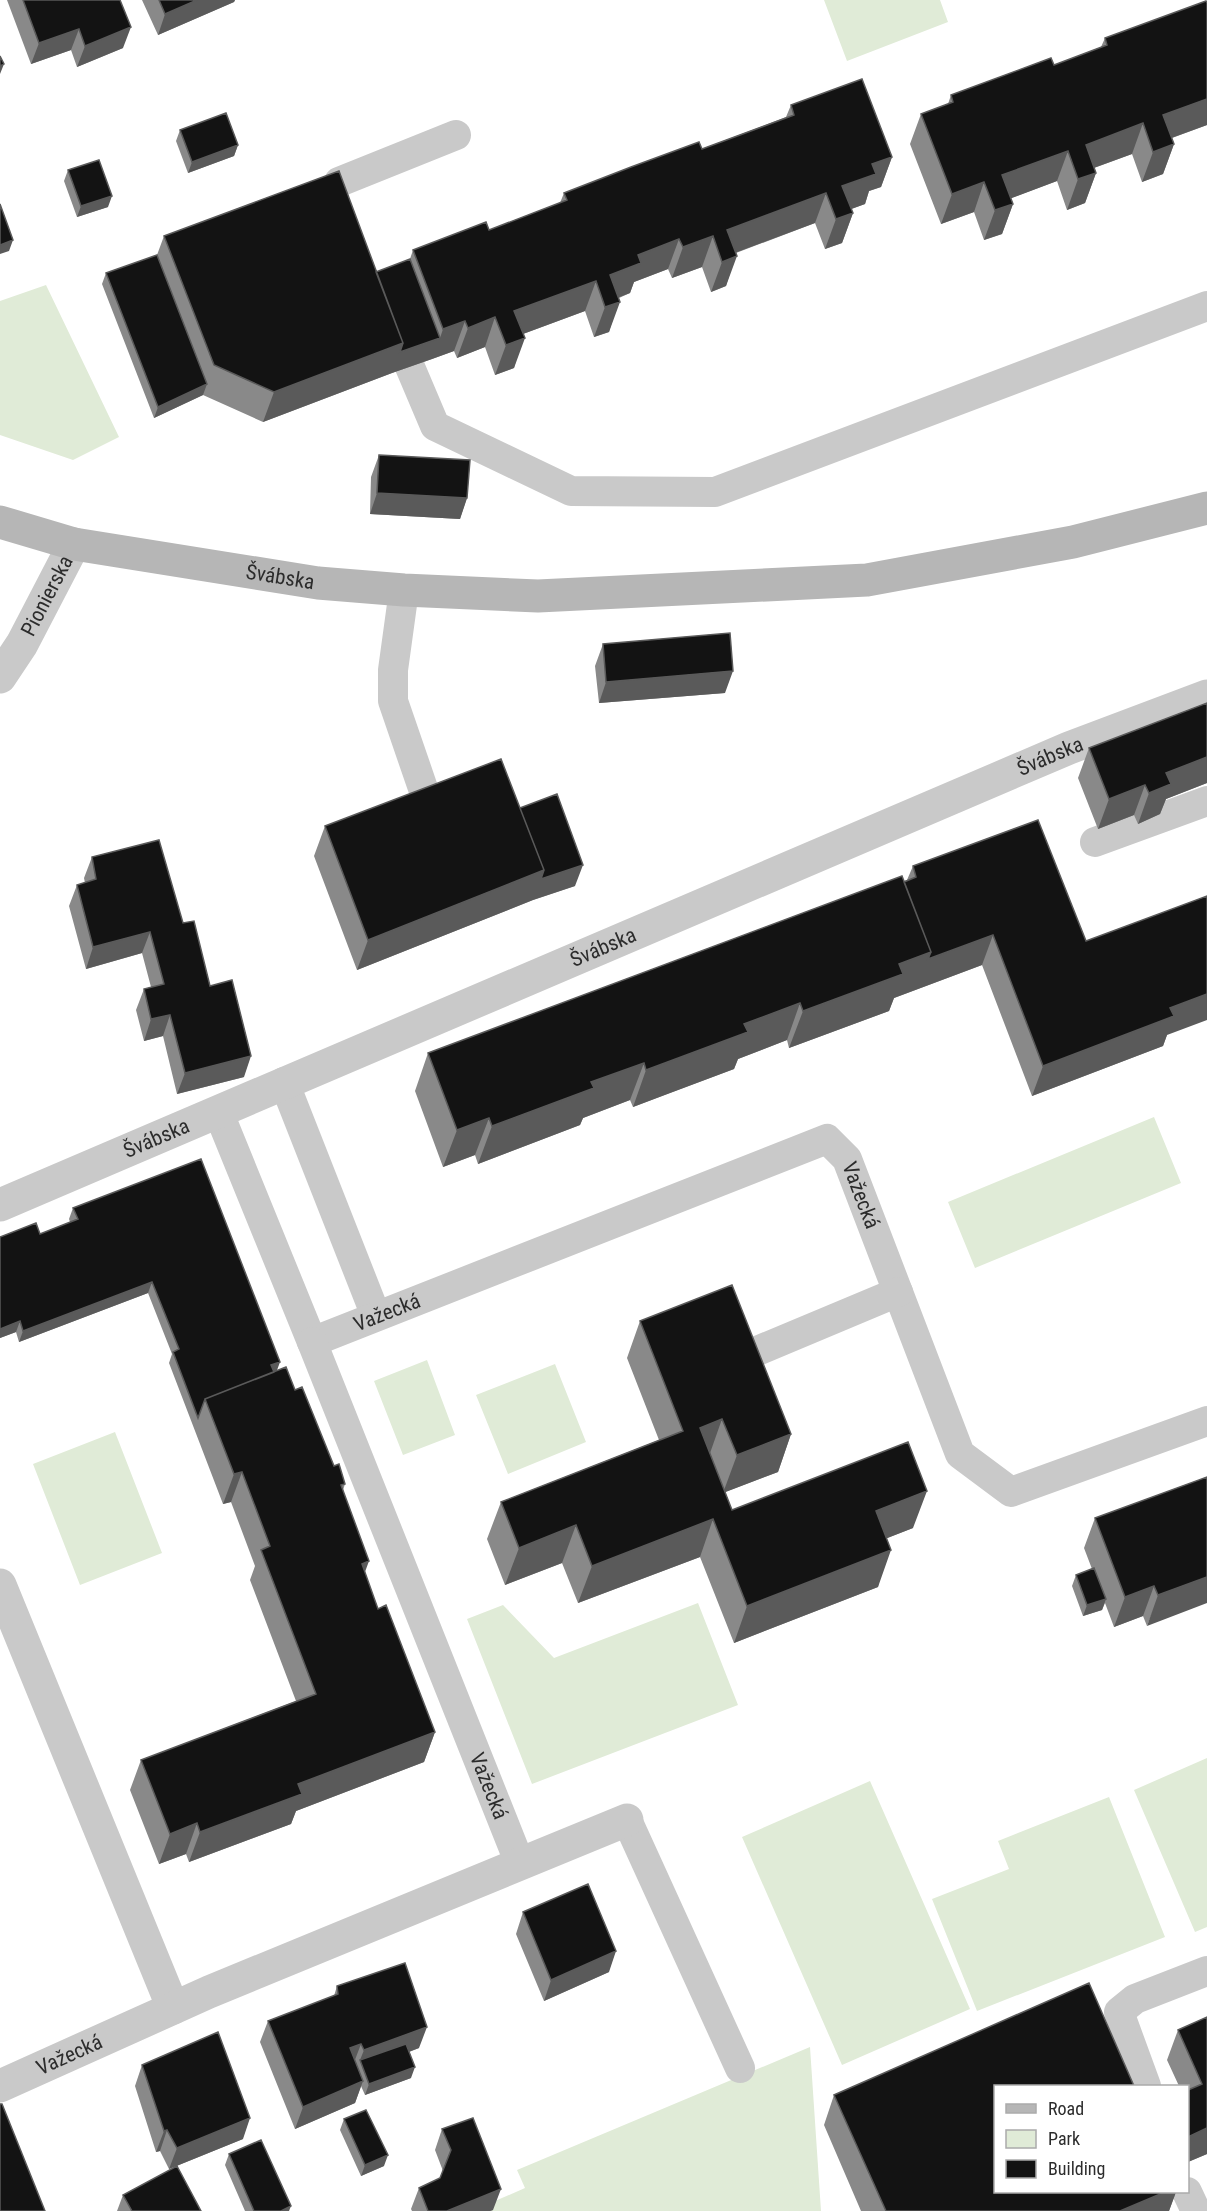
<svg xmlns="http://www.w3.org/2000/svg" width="1207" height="2211" viewBox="0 0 1207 2211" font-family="'Roboto Condensed',sans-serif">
  <rect width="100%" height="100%" fill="#fff"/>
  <path fill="#e0ebd7" d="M824,0H940L948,22L847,61Z
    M46,285L119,437L73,460L0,435V301Z
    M1154,1117L1181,1183L975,1268L948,1202Z
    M427,1360L455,1435L403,1455L374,1381Z
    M555,1364L586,1442L508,1474L476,1395Z
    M115,1432L162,1553L80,1585L33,1464Z
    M698,1603L738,1705L532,1784L467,1619L503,1605L554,1658Z
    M1207,1758V1927L1195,1932L1134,1790Z
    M870,1781L970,2009L842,2065L742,1837Z
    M1109,1797L1165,1937L977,2011L932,1899L1009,1869L998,1841Z
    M810,2047L821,2211H472L525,2188L517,2170Z"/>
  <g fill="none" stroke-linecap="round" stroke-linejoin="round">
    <g stroke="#c9c9c9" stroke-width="30">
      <path d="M339,182L456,135"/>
      <path d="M410,367L435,426L571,491L715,492L1207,306"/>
      <path d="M404,590L393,670V701L427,800"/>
      <path d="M1095,842L1207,801"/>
      <path d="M284,1082L376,1316"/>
      <path id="s1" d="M218,1111L312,1342L827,1139L847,1159L960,1454L1011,1492L1207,1421"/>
      <path id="s2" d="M312,1342L520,1864"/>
      <path d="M745,1356L898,1292"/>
      <path d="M627,1820L740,2068"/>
      <path d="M1146,2086L1119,2012L1135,1999L1207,1971"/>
      <path d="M1187,2192L1196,2211"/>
    </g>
    <g stroke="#c9c9c9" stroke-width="33">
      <path id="s3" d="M0,677L22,644L74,544"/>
      <path id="s4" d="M0,1205L1069,748L1207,696"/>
      <path d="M0,1585L173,2008"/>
      <path id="s5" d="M0,2086L209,1992L627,1820"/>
    </g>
    <path stroke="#b6b6b6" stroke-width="33" id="s6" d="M0,522L74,544L318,583L404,590L538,596L867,580L1073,542L1207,508"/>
  </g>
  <path fill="#898989" d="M7,0H120L123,48L77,67L71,50L31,64Z
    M142,0H235L234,2L158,35Z
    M1105,38L1207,125L1172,138L1174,144L1163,174L1142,182L1132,154L1094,168L1096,173L1085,203L1067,210L1057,181L1011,198L1013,204L1002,234L984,240L974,212L941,224L910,144L921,114L948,104L951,95L1054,65L1101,47Z
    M791,105L892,157L881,187L869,191L865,204L851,209L853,213L842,243L825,249L815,223L736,253L726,286L711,292L702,267L672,278L668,269L634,282L630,293L619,298L609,332L594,337L585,311L523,334L514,368L495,375L485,347L457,358L454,351L432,359L392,373L263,422L203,395L154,418L102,284L106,273L157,255L164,236L376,272L410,259L413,250L489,230L560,203L564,193L702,149L786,117Z
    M180,130L238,145L234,156L188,173L176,141Z
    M68,170L108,207L77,217L64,181Z
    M379,455L467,498L460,519L370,514L371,477Z
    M603,644L725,693L599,703L595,666Z
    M1207,703V783L1166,799L1160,814L1138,824L1134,815L1098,829L1078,778L1089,748Z
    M520,808L575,886L533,900L357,970L314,856L325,826Z
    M92,857L183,923L210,986L244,1077L177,1094L163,1036L144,1041L136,1010L144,989L151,987L142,953L86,969L69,906L77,885L85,883L84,878Z
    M913,866L1086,941L1167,1035L1163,1046L1032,1096L982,965L894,998L889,1011L789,1048L787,1040L738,1059L734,1069L667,1094L633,1107L630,1100L583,1118L580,1125L478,1164L475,1155L443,1167L415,1091L428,1053L907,880Z
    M73,1208L276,1371L295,1390L334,1466L345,1484L343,1490L365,1573L378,1609L435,1732L424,1762L296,1811L291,1824L189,1862L186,1854L159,1864L130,1790L141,1760L296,1701L250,1580L255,1566L231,1502L223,1504L169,1363L172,1354L148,1293L19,1342L16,1332L0,1338V1237L40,1234L70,1222L69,1219Z
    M640,1321L791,1434L778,1472L725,1492L732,1510L913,1528L887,1538L878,1587L734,1643L700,1557L578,1603L562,1563L505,1585L487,1539L501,1502L659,1440L627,1358Z
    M1207,1477L1147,1626L1143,1616L1114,1627L1105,1603L1102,1610L1083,1616L1072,1586L1076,1575L1092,1569L1084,1548L1095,1518Z
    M523,1912L609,1972L544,2001L516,1934Z
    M337,1986L419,2048L409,2052L411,2078L365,2095L361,2086L355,2103L295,2129L260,2042L268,2021L334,1996Z
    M1207,2017V2154L1188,2162V2086H1179L1167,2060L1178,2030Z
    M142,2065L243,2139L169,2169L160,2151L156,2152L135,2086Z
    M834,2095L996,2192H1176L1169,2211H861L824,2125Z
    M344,2119L384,2166L361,2176L340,2130Z
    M442,2129L493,2210L490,2211H412L411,2209L419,2188L440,2178L443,2171L435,2150Z
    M229,2154L289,2211H245L225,2165Z
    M123,2195L201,2211H117Z"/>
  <path fill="#5a5a5a" d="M197,0H235L234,2L158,35L165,14Z
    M131,27L123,48L77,67L85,46Z
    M79,29L71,50L31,64L39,43Z
    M4,64L0,74V66Z
    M1207,99V125L1152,145L1163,115Z
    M1143,123L1132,154L1077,174L1086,145Z
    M1174,144L1163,174L1142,182L1153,152Z
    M238,145L234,156L188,173L192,162Z
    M1068,151L1057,181L993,205L1002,175Z
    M892,157L881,187L869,191L865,204L835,215L842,186L872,164Z
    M1096,173L1085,203L1067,210L1078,179Z
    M984,182L974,212L941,224L952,194Z
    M826,193L815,223L721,258L727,230Z
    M112,196L108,207L77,217L81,206Z
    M1013,204L1002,234L984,240L995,210Z
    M853,213L842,243L825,249L836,219Z
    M713,236L702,267L672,278L683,247Z
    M679,239L668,269L634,282L630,293L604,303L610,275L638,255Z
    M13,240L9,251L0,254V245Z
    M737,256L726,286L711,292L722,262Z
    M596,281L585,311L504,341L514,311Z
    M620,302L609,332L594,337L605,307Z
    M495,317L485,347L457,358L468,328Z
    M465,321L454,351L432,359L392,373L263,422L274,392L403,343L440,338L443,329Z
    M525,338L514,368L495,375L506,345Z
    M207,384L203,395L154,418L158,407Z
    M377,493L467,498L460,519L370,514Z
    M733,671L725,693L599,703L606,682Z
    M1207,757V783L1166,799L1160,814L1138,824L1149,793L1166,773Z
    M1145,785L1134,815L1098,829L1109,799Z
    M583,865L575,886L533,900L357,970L368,940L544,870Z
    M150,932L142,953L86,969L93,947Z
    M993,935L982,965L894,998L889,1011L789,1048L803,1011L899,964L931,952Z
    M1207,994V1020L1167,1035L1163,1046L1032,1096L1043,1066L1170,1008Z
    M800,1003L787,1040L738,1059L734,1069L633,1107L646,1070L744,1024Z
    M170,1015L163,1036L144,1041L151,1019Z
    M251,1056L244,1077L177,1094L185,1073Z
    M644,1063L630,1100L583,1118L580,1125L478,1164L492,1126L591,1082Z
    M489,1118L475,1155L443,1167L457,1130Z
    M152,1282L148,1293L19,1342L23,1331Z
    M20,1321L16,1332L0,1338V1329Z
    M280,1362L276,1373L267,1376L271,1365Z
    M722,1419L709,1456L700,1428Z
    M791,1434L778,1472L723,1493L737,1455Z
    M242,1472L231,1502L223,1504L234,1474Z
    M927,1491L913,1528L862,1548L876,1511Z
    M713,1519L700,1557L578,1603L592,1566Z
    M576,1525L562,1563L505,1585L519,1548Z
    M891,1550L878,1587L734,1643L747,1606Z
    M369,1561L358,1591L362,1564Z
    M1207,1577V1603L1147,1626L1158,1595Z
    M1154,1586L1143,1616L1114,1627L1125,1597Z
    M1106,1599L1102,1610L1083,1616L1087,1605Z
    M435,1732L424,1762L296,1811L291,1824L189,1862L200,1832L298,1784Z
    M197,1823L186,1854L159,1864L170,1834Z
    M616,1951L609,1972L544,2001L551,1980Z
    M427,2027L419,2048L363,2069L360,2060L364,2050Z
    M361,2044L353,2065L350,2048Z
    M415,2067L411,2078L365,2095L369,2084Z
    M363,2081L355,2103L295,2129L303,2107Z
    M250,2118L243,2139L169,2169L177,2148Z
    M1207,2128V2154L1188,2162V2137Z
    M167,2130L160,2151L156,2152L164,2131Z
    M388,2155L384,2166L361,2176L365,2165Z
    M501,2189L493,2210L490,2211H447Z
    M1165,2192H1176L1169,2211H1120Z
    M291,2206L289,2211H281Z"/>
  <path fill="#131313" stroke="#5a5a5a" stroke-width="1.5" d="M23,0H120L131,27L85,46L79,29L39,43Z
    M159,0H197L165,14Z
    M1206,1L1207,3V99L1163,115L1174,144L1153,152L1143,123L1086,145L1096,173L1078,179L1068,151L1002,175L1013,204L995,210L984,182L952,194L921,114L953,102L951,95L1051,58L1054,65L1107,45L1105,38Z
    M0,56L4,64L0,66Z
    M862,79L892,157L872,164L876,174L842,186L853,213L836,219L826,193L727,230L737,256L722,262L713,236L683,247L679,239L638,255L641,263L610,275L620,302L605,307L596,281L514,311L525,338L506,345L495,317L468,328L465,321L443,329L413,250L486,222L489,230L567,200L564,193L631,167L699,142L702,149L794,115L791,105Z
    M226,113L238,145L192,162L180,130Z
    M99,160L112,196L81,206L68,170Z
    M339,171L403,343L274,392L214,365L164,236Z
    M0,204L13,240L0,245Z
    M157,255L207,384L158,407L106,273Z
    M410,259L440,338L400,352L403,343L376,272Z
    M379,455L470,460L467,498L377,493Z
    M730,633L733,671L606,682L603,644Z
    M1207,703V757L1166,773L1171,784L1149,793L1145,785L1109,799L1089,748Z
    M501,759L544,870L368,940L325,826Z
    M557,794L583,865L541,879L544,870L520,808Z
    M1038,820L1086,941L1207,896V994L1170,1008L1174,1016L1043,1066L993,935L928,959L931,952L904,882L916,877L913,866Z
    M159,840L183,923L194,921L210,986L232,980L251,1056L185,1073L170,1015L151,1019L144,989L164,984L150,932L93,947L77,885L96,879L92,857Z
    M902,876L931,952L899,964L903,974L803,1011L800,1003L744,1024L748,1032L646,1070L644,1063L591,1082L594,1088L492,1126L489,1118L457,1130L428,1053Z
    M201,1159L280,1362L271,1365L274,1372L205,1399L198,1418L173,1352L179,1349L152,1282L23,1331L20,1321L0,1329V1237L36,1223L40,1234L78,1219L73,1208Z
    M732,1285L791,1434L737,1455L722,1419L700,1428L732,1510L908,1442L927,1491L876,1511L891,1550L747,1606L713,1519L592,1566L576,1525L519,1548L501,1502L683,1431L640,1321Z
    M286,1367L295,1390L302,1387L334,1466L339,1464L345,1484L341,1485L369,1561L362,1564L378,1609L386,1605L435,1732L298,1784L302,1794L200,1832L197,1823L170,1834L141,1760L316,1694L261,1550L270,1546L242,1472L234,1474L205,1399Z
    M1207,1477V1577L1158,1595L1154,1586L1125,1597L1095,1518Z
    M1094,1568L1106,1599L1087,1605L1076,1575Z
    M588,1884L616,1951L551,1980L523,1912Z
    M405,1963L427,2027L364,2050L361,2044L350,2048L363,2081L303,2107L268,2021L338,1994L337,1986Z
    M1089,1983L1134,2086H996V2192H1165L1120,2211H886L834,2095Z
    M1207,2017V2128L1188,2137V2090L1202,2084L1178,2030Z
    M218,2032L250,2118L177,2148L167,2130L164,2131L142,2065Z
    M406,2044L415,2067L369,2084L360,2060Z
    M0,2104H2L45,2211H0Z
    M366,2110L388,2155L365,2165L344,2119Z
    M473,2118L501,2189L447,2211H428L419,2188L440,2178L451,2150L442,2129Z
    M261,2140L291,2206L281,2211H254L229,2154Z
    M177,2166L201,2211H132L123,2195Z"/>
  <g text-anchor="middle" stroke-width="6" stroke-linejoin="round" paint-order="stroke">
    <g font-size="21" fill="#2c2c2c" stroke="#fff">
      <text dy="7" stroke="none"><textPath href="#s6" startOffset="286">Švábska</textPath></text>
      <text dy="7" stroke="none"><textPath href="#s3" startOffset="94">Pionierska</textPath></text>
      <text dy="7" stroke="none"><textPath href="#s4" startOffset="1142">Švábska</textPath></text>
      <text dy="7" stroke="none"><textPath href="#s4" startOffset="656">Švábska</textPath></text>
      <text dy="7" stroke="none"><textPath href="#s4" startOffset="170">Švábska</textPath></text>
      <text dy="7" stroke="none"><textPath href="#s1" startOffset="870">Važecká</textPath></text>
      <text dy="7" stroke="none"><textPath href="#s1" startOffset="330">Važecká</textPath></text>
      <text dy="7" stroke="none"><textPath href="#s2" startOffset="478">Važecká</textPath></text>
      <text dy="7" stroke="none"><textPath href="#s5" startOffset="76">Važecká</textPath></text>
    </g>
  </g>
  <rect x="994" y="2085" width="195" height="108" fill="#ffffff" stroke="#ababab" stroke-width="1.5"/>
  <rect x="1006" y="2104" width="30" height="9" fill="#b6b6b6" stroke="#ababab" stroke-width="1.5"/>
  <text x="1048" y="2115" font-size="18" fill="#2c2c2c">Road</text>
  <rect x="1006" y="2130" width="30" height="18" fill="#e0ebd7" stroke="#ababab" stroke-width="1.5"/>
  <text x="1048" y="2145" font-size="18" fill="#2c2c2c">Park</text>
  <rect x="1006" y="2160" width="30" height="18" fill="#131313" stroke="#ababab" stroke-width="1.5"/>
  <text x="1048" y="2175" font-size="18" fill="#2c2c2c">Building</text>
</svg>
